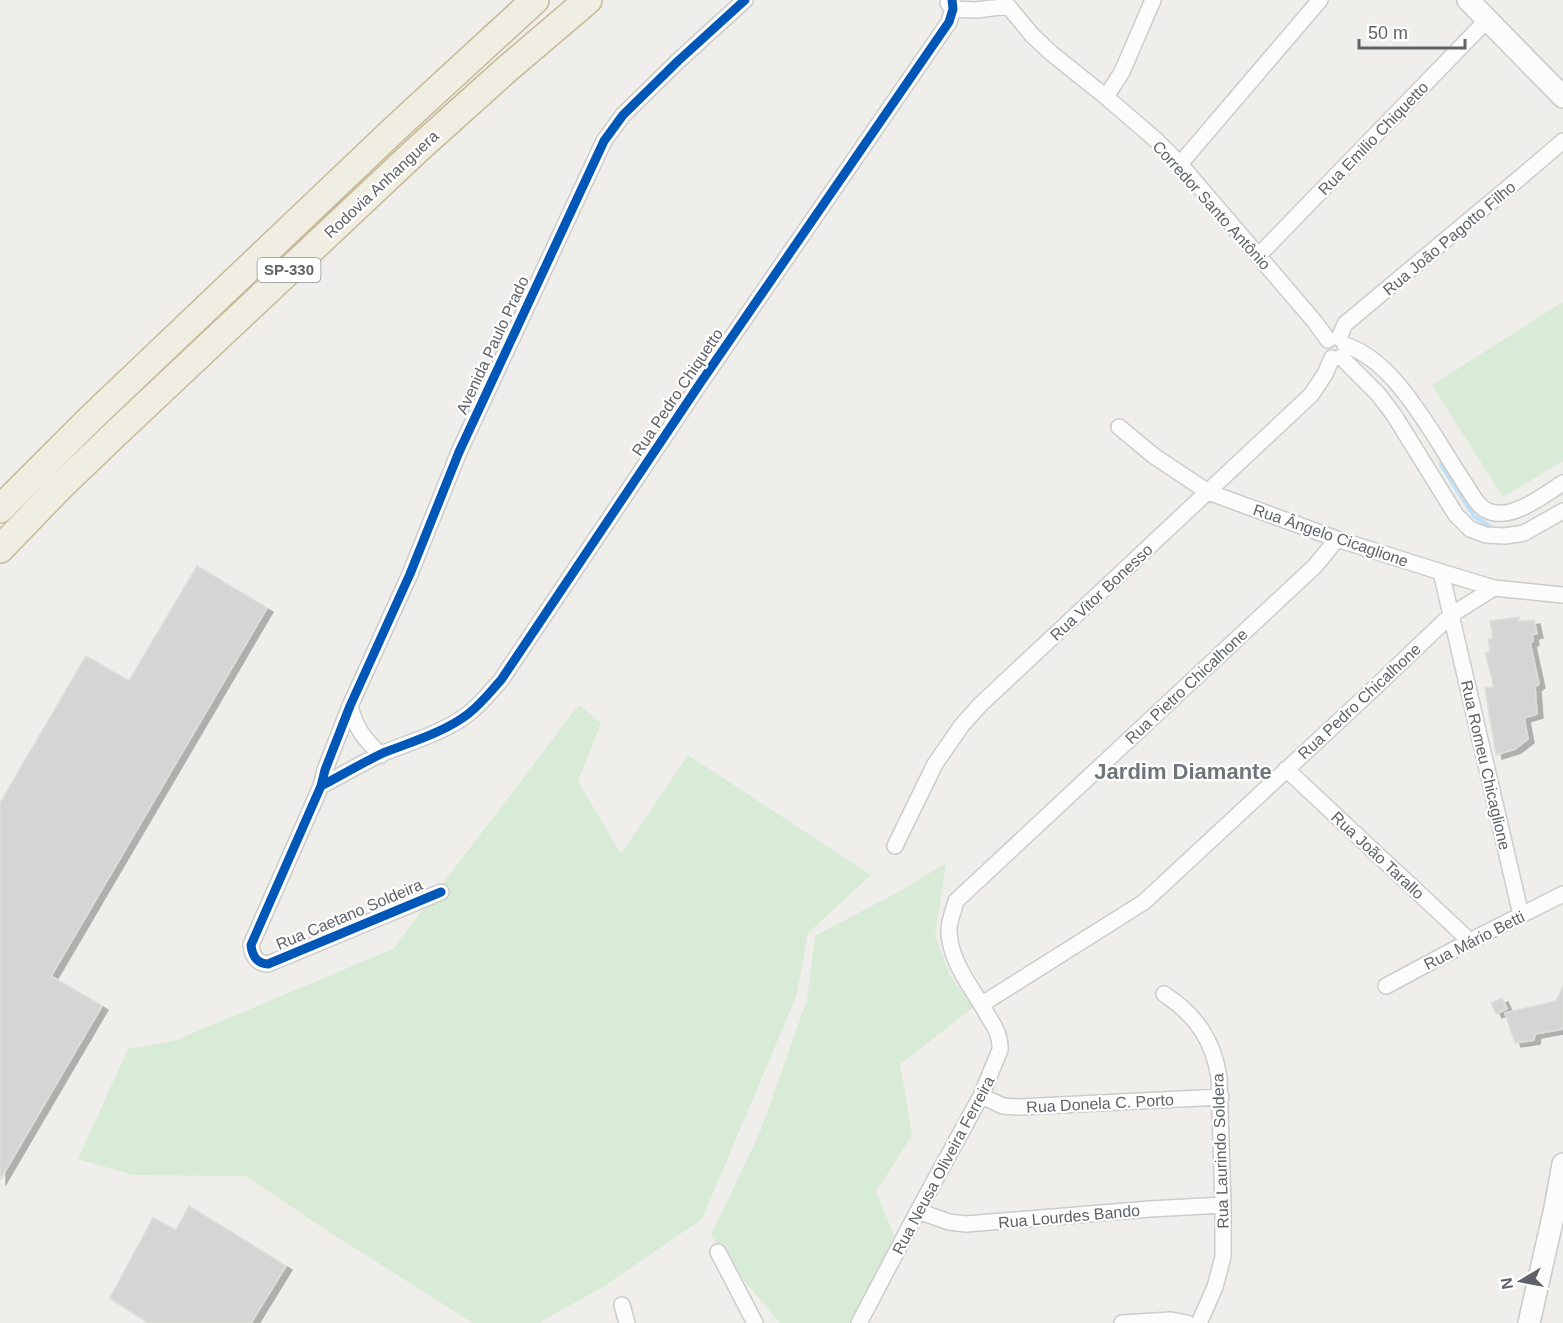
<svg xmlns="http://www.w3.org/2000/svg" width="1563" height="1323" viewBox="0 0 1563 1323" font-family="Arial,sans-serif">
  <defs>
    <filter id="shadow"><feDropShadow dx="6" dy="4" stdDeviation="0" flood-color="#0004"/></filter>
  </defs>
  <rect width="100%" height="100%" fill="#efeeea"/>
  <path fill="#d8ebd6" d="M1563,302V461L1503,497L1432,385Z
    M579,705L601,723L578,781L621,854L688,755L871,875L808,933L796,997L702,1219L603,1287L538,1323H473L329,1232L246,1176L133,1175L78,1159L128,1049L174,1041L393,949Z
    M946,863L935,936L950,976L974,1007L900,1064L912,1135L876,1192L899,1247L853,1323H780L745,1282L711,1235L760,1132L807,1000L815,936L902,890Z"/>
  <g fill="none" stroke-linecap="round" stroke-linejoin="round">
    <path stroke="#bfe0f9" stroke-width="4.5" d="M1441,464L1474,516L1495,530"/>
  </g>
  <path fill="#d6d5d3" stroke="#deddd9" stroke-width="1.5" filter="url(#shadow)" d="M197,566L267,608L51,976L102,1006L0,1180V803L86,656L129,681Z
    M1519,617V622L1534,620L1537,634L1532,635L1533,641L1530,643L1539,684L1535,687L1537,714L1524,718L1528,739L1515,749L1496,755L1485,688L1494,687L1485,653L1490,651L1488,639L1493,638L1490,621Z
    M1563,986V1029L1535,1034L1534,1040L1515,1043L1505,1013L1556,1001Z
    M1502,998L1507,1009L1496,1014L1491,1003Z
    M189,1206L286,1266L251,1323H149L110,1298L153,1218L176,1230Z"/>
  <g fill="none" stroke-linecap="round" stroke-linejoin="round">
    <defs>
      <path id="street" d="M1003,0L1032,35L1051,53L1106,97L1156,140L1180,164L1315,322L1328,340
        M948,3L953,9L976,10L1008,6
        M1106,97L1122,72L1153,0
        M1180,164L1320,0
        M1258,256L1487,20
        M1339,338L1345,324L1522,176L1563,141
        M1345,345C1386,358 1416,407 1438,441C1450,461 1463,481 1476,501C1479,504 1482,508 1486,510C1510,523 1543,495 1563,483
        M1341,357L1378,394L1394,415L1456,515L1470,529L1486,535L1505,536L1524,533L1563,511
        M1119,427L1154,456L1208,492L1337,539L1441,572L1494,588L1563,595
        M1441,572L1521,915
        M350,706C356,729 364,739 381,755
        M1286,769L1470,941
        M321,786C342,775 362,763 383,753C411,742 445,732 468,714C481,704 491,691 501,680L701,382L949,22L953,9L952,0
        M895,846L935,764L962,725L981,704L1311,395L1325,374L1332,358
        M441,892L268,964C257,964 252,955 251,945L321,786L325,770L350,706L410,574L459,452L604,141L623,115L678,61L745,0
        M1386,986L1470,941L1563,894
        M1164,994C1196,1015 1213,1040 1219,1077L1223,1205V1257L1215,1287L1199,1323
        M982,1004L1144,902L1368,694L1451,615L1494,588
        M981,1096L1003,1106L1019,1107L1221,1097
        M918,1211L949,1222L966,1224L1150,1209L1223,1205
        M718,1252L755,1323
        M622,1305L627,1323
        M859,1323L918,1211L981,1096L1000,1050C1001,1037 995,1027 988,1016C973,988 948,961 949,928C950,919 954,909 956,901L1315,566L1337,539
        M1122,1323L1171,1320L1187,1323"/>
      <path id="secondary" d="M1468,0L1563,97
        M1529,1323L1555,1208L1563,1164"/>
      <path id="highway" d="M0,509L91,418L399,125L535,0
        M0,549L60,487L111,438L418,149L507,69L588,0"/>
    </defs>
    <use href="#street" stroke="#cbcccc" stroke-width="18"/>
    <use href="#secondary" stroke="#cacacb" stroke-width="24"/>
    <use href="#highway" stroke="#c8b996" stroke-width="30"/>
    <use href="#street" stroke="#fdfcfc" stroke-width="15"/>
    <use href="#secondary" stroke="#fdfcfc" stroke-width="21"/>
    <use href="#highway" stroke="#f0ede3" stroke-width="27"/>
    <defs>
      <path id="cycleway" d="M321,786C342,775 362,763 383,753C411,742 445,732 468,714C481,704 491,691 501,680L701,382L949,22L953,9L952,0
        M441,892L268,964C257,964 252,955 251,945L321,786L325,770L350,706L410,574L459,452L604,141L623,115L678,61L745,0"/>
    </defs>
    <use href="#cycleway" stroke="#fff" stroke-width="13"/>
    <use href="#cycleway" stroke="#0057b8" stroke-width="9"/>
  </g>
  <g text-anchor="middle" stroke-width="4.5" stroke-linejoin="round" paint-order="stroke">
    <rect fill="#fff" stroke="#8f9295" stroke-width="1.5" x="257.5" y="258" width="63" height="24" rx="4.5"/>
    <g font-size="15" font-weight="bold" fill="#5f6368">
      <text x="289" y="275">SP-330</text>
    </g>
    <g font-size="16" fill="#5f6368" stroke="#fff">
      <text transform="translate(1373 138) rotate(-46)" y="6">Rua Emilio Chiquetto</text>
      <text transform="translate(381 184) rotate(-43)" y="6">Rodovia Anhanguera</text>
      <text transform="translate(1212 205) rotate(48)" y="6">Corredor Santo Antônio</text>
      <text transform="translate(1449 238) rotate(-40)" y="6">Rua João Pagotto Filho</text>
      <text transform="translate(492 345) rotate(-65)" y="6">Avenida Paulo Prado</text>
      <text transform="translate(677 392) rotate(-56)" y="6">Rua Pedro Chiquetto</text>
      <text transform="translate(1331 535) rotate(19)" y="6">Rua Ângelo Cicaglione</text>
      <text transform="translate(1101 592) rotate(-43)" y="6">Rua Vitor Bonesso</text>
      <text transform="translate(1186 686) rotate(-43)" y="6">Rua Pietro Chicalhone</text>
      <text transform="translate(1359 701) rotate(-43)" y="6">Rua Pedro Chicalhone</text>
      <text transform="translate(1486 765) rotate(77)" y="6">Rua Romeu Chicaglione</text>
      <text transform="translate(1378 855) rotate(43)" y="6">Rua João Tarallo</text>
      <text transform="translate(349 914) rotate(-23)" y="6">Rua Caetano Soldeira</text>
      <text transform="translate(1474 940) rotate(-27)" y="6">Rua Mário Betti</text>
      <text transform="translate(1100 1103) rotate(-3)" y="6">Rua Donela C. Porto</text>
      <text transform="translate(1220 1151) rotate(-92)" y="6">Rua Laurindo Soldera</text>
      <text transform="translate(943 1165) rotate(-62)" y="6">Rua Neusa Oliveira Ferreira</text>
      <text transform="translate(1069 1216) rotate(-5)" y="6">Rua Lourdes Bando</text>
    </g>
    <g font-size="22" font-weight="bold" fill="#70757a" stroke="#fff">
      <text x="1183" y="779">Jardim Diamante</text>
    </g>
  </g>
  <g transform="translate(1521 1281) rotate(260)" stroke="#ffffff" stroke-width="4.5" paint-order="stroke">
  <path d="M0-4.5L10 22L0 15L-10 22Z" fill="#5f6368"/>
  <text y="-9" font-size="16" font-weight="bold" text-anchor="middle" fill="#5f6368">N</text>
  </g>
  <path d="M1359 39v9h106v-9" fill="none" stroke="#5f6368" stroke-width="3"/>
  <text x="1368" y="39" font-size="18" fill="#5f6368" stroke="#ffffff" stroke-width="4.5" paint-order="stroke">50 m</text>
</svg>
